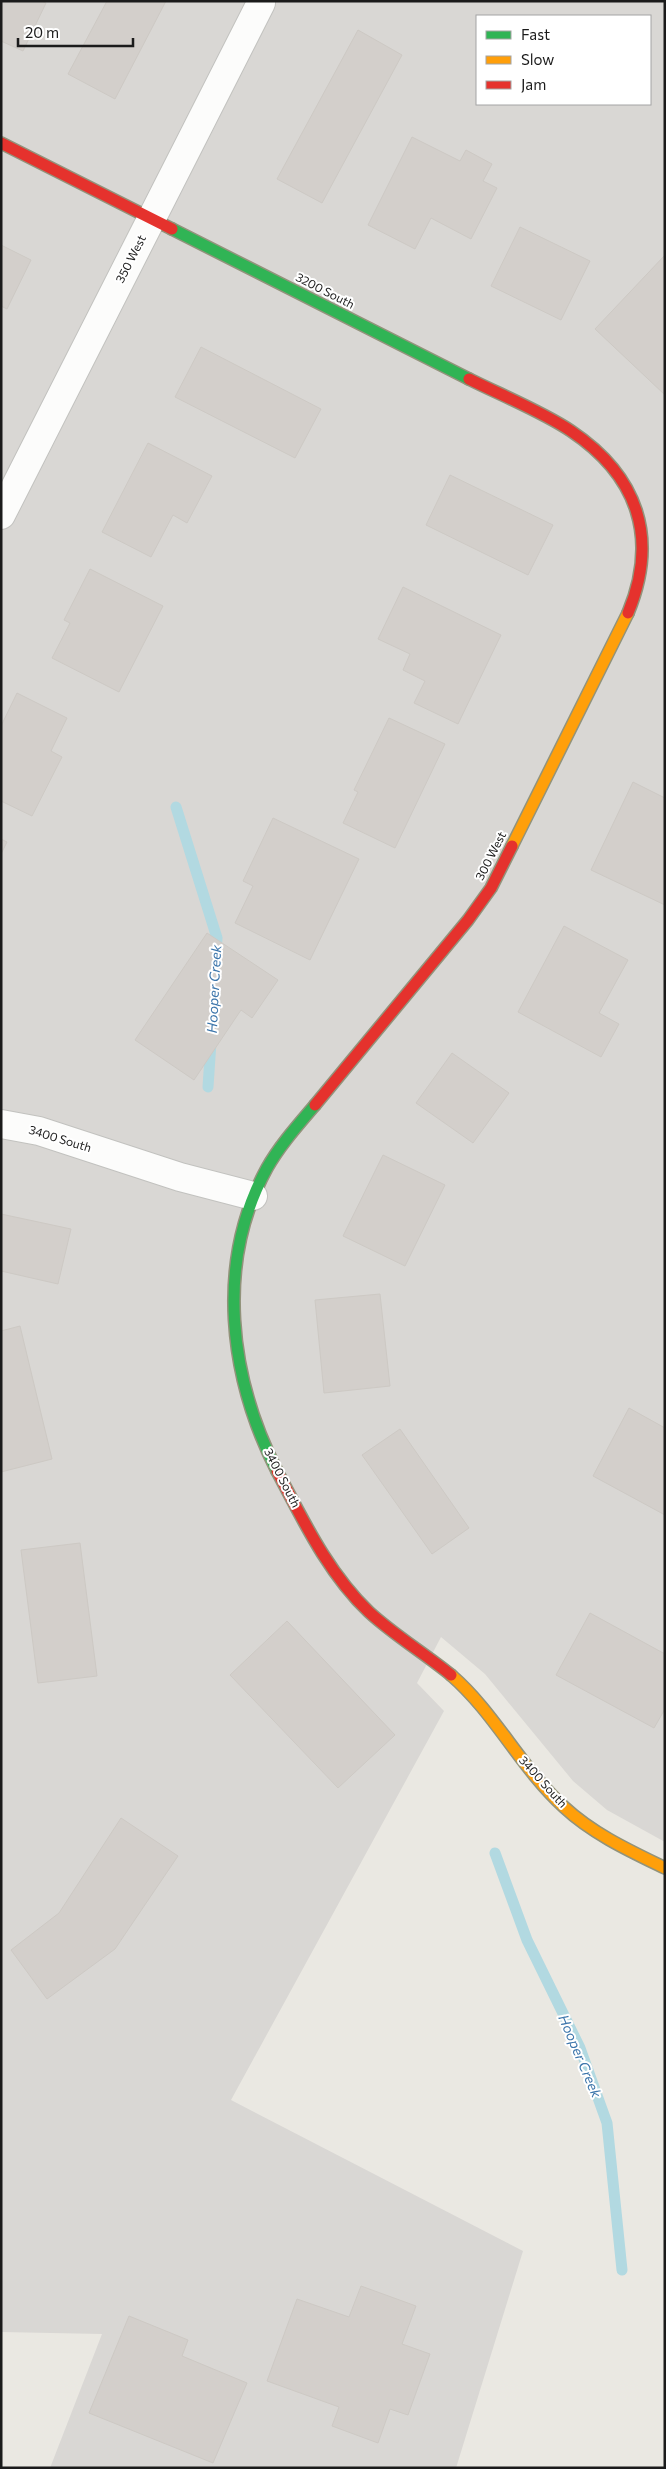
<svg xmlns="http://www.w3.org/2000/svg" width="666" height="2469" viewBox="0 0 666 2469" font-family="Commissioner,sans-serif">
  <rect width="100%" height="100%" fill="#eae8e2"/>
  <path fill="#d9d7d4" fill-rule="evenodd" d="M1,1H665V1842L607,1810L573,1781L485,1674L441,1637L417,1683L444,1711L231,2100L523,2251L456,2468H50L102,2334L1,2332ZM477,16H650V104H477Z"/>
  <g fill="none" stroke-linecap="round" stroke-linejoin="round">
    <path stroke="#b2d9e1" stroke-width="11" d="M176,807L217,938L216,953
      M208,1087L211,1042
      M495,1853L527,1940L580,2048L607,2123L622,2270"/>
  </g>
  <path fill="#d3cfcb" stroke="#cdc9c4" d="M1,1H41L46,3L23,51L1,41Z
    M107,1H166L115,99L68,74Z
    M358,30L402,55L322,203L277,179Z
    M412,137L460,161L466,150L492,164L483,181L497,188L471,239L431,218L415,249L368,225Z
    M520,227L590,261L561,320L491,286Z
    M1,245L31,260L7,309L1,306Z
    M665,255V395L595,329Z
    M201,347L321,409L295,458L175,397Z
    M148,443L212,476L187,523L173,515L151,557L102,532Z
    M450,475L553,525L528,575L426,525Z
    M90,569L163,606L119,692L52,658L70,623L64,620Z
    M403,587L501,635L458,724L414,703L425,681L403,670L410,654L378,639Z
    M17,693L67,718L51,751L62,757L32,816L1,801V726Z
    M389,718L445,744L395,848L343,823L358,792L354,790Z
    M633,782L665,798V905L591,870Z
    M273,818L359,859L310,960L235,923L253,886L243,881Z
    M1,839L7,842L1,854Z
    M564,926L628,960L599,1013L619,1024L601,1057L518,1012Z
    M207,933L278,980L252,1018L241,1010L194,1080L135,1040Z
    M452,1053L509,1093L473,1143L416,1103Z
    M383,1155L445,1185L405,1266L343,1236Z
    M1,1214L71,1229L58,1284L1,1271Z
    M380,1294L390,1386L324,1393L315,1300Z
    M20,1326L52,1459L1,1472V1331Z
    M629,1408L665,1428V1515L593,1476Z
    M400,1429L469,1528L432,1554L362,1455Z
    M80,1543L97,1676L38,1683L21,1550Z
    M590,1613L665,1654V1709L654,1728L556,1675Z
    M287,1621L395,1735L338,1788L230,1675Z
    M121,1818L178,1856L115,1949L47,1999L11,1950L59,1913Z
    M361,2286L416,2306L402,2344L430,2354L408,2415L390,2409L378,2443L332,2426L339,2407L267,2381L297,2299L349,2317Z
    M129,2316L188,2340L182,2356L247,2383L213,2463L89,2413Z"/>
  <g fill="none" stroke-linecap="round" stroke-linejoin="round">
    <defs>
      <path id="street" d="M1,515L261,3
        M1,1124L39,1131L180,1177L253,1196"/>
      <path id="fast" d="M172,229L469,379
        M277,1471C229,1377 215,1263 267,1168C280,1145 298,1125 315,1105"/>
      <path id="slow" d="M512,846L628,613
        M451,1675C495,1713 521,1768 564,1807C593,1834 630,1851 665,1868"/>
      <path id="jam" d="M1,143L172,229
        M469,379C501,395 543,412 571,431C638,476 659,538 628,613
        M315,1105L468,920L491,888L512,846
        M277,1471C303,1520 328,1573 369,1612C394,1635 424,1653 451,1675"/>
    </defs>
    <use href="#street" stroke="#c2c2bf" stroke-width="30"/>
    <use href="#fast" stroke="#92937b" stroke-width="14"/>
    <use href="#slow" stroke="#92937b" stroke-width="14"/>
    <use href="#jam" stroke="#92937b" stroke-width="14"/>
    <use href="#street" stroke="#fcfcfb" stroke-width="28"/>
    <use href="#fast" stroke="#30b455" stroke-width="11"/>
    <use href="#slow" stroke="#ff9f0a" stroke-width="11"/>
    <use href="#jam" stroke="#e5322d" stroke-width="11"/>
  </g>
  <g text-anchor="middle" stroke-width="4" stroke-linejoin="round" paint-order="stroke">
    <g font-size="12" fill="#1b1b1b" stroke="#fff">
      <text transform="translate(131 259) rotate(-63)" y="4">350 West</text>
      <text transform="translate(325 291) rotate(27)" y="4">3200 South</text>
      <text transform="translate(491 856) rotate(-63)" y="4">300 West</text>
      <text transform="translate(60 1139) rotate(17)" y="4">3400 South</text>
      <text transform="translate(282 1478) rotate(63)" y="4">3400 South</text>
      <text transform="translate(543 1782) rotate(48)" y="4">3400 South</text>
    </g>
    <g font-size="14" font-style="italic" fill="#3d76ab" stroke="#fff">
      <text transform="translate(214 989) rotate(-87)" y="5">Hooper Creek</text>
      <text transform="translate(580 2056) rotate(67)" y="5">Hooper Creek</text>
    </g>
  </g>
  <rect width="666" height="2469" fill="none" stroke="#1b1b1b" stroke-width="5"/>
  <rect x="476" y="15" width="175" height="90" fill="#ffffff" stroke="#a4a4a4"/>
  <rect x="486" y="31" width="25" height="8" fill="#30b455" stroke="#a4a4a4"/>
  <text x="521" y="40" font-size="15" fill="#1b1b1b">Fast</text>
  <rect x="486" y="56" width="25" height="8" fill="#ff9f0a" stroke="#a4a4a4"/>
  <text x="521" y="65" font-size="15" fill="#1b1b1b">Slow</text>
  <rect x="486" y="81" width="25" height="8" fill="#e5322d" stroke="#a4a4a4"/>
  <text x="521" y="90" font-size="15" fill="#1b1b1b">Jam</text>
  <path d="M18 38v8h115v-8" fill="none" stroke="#1b1b1b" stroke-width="2.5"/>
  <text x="25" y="38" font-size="15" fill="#1b1b1b" stroke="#ffffff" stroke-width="4" paint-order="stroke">20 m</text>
</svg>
